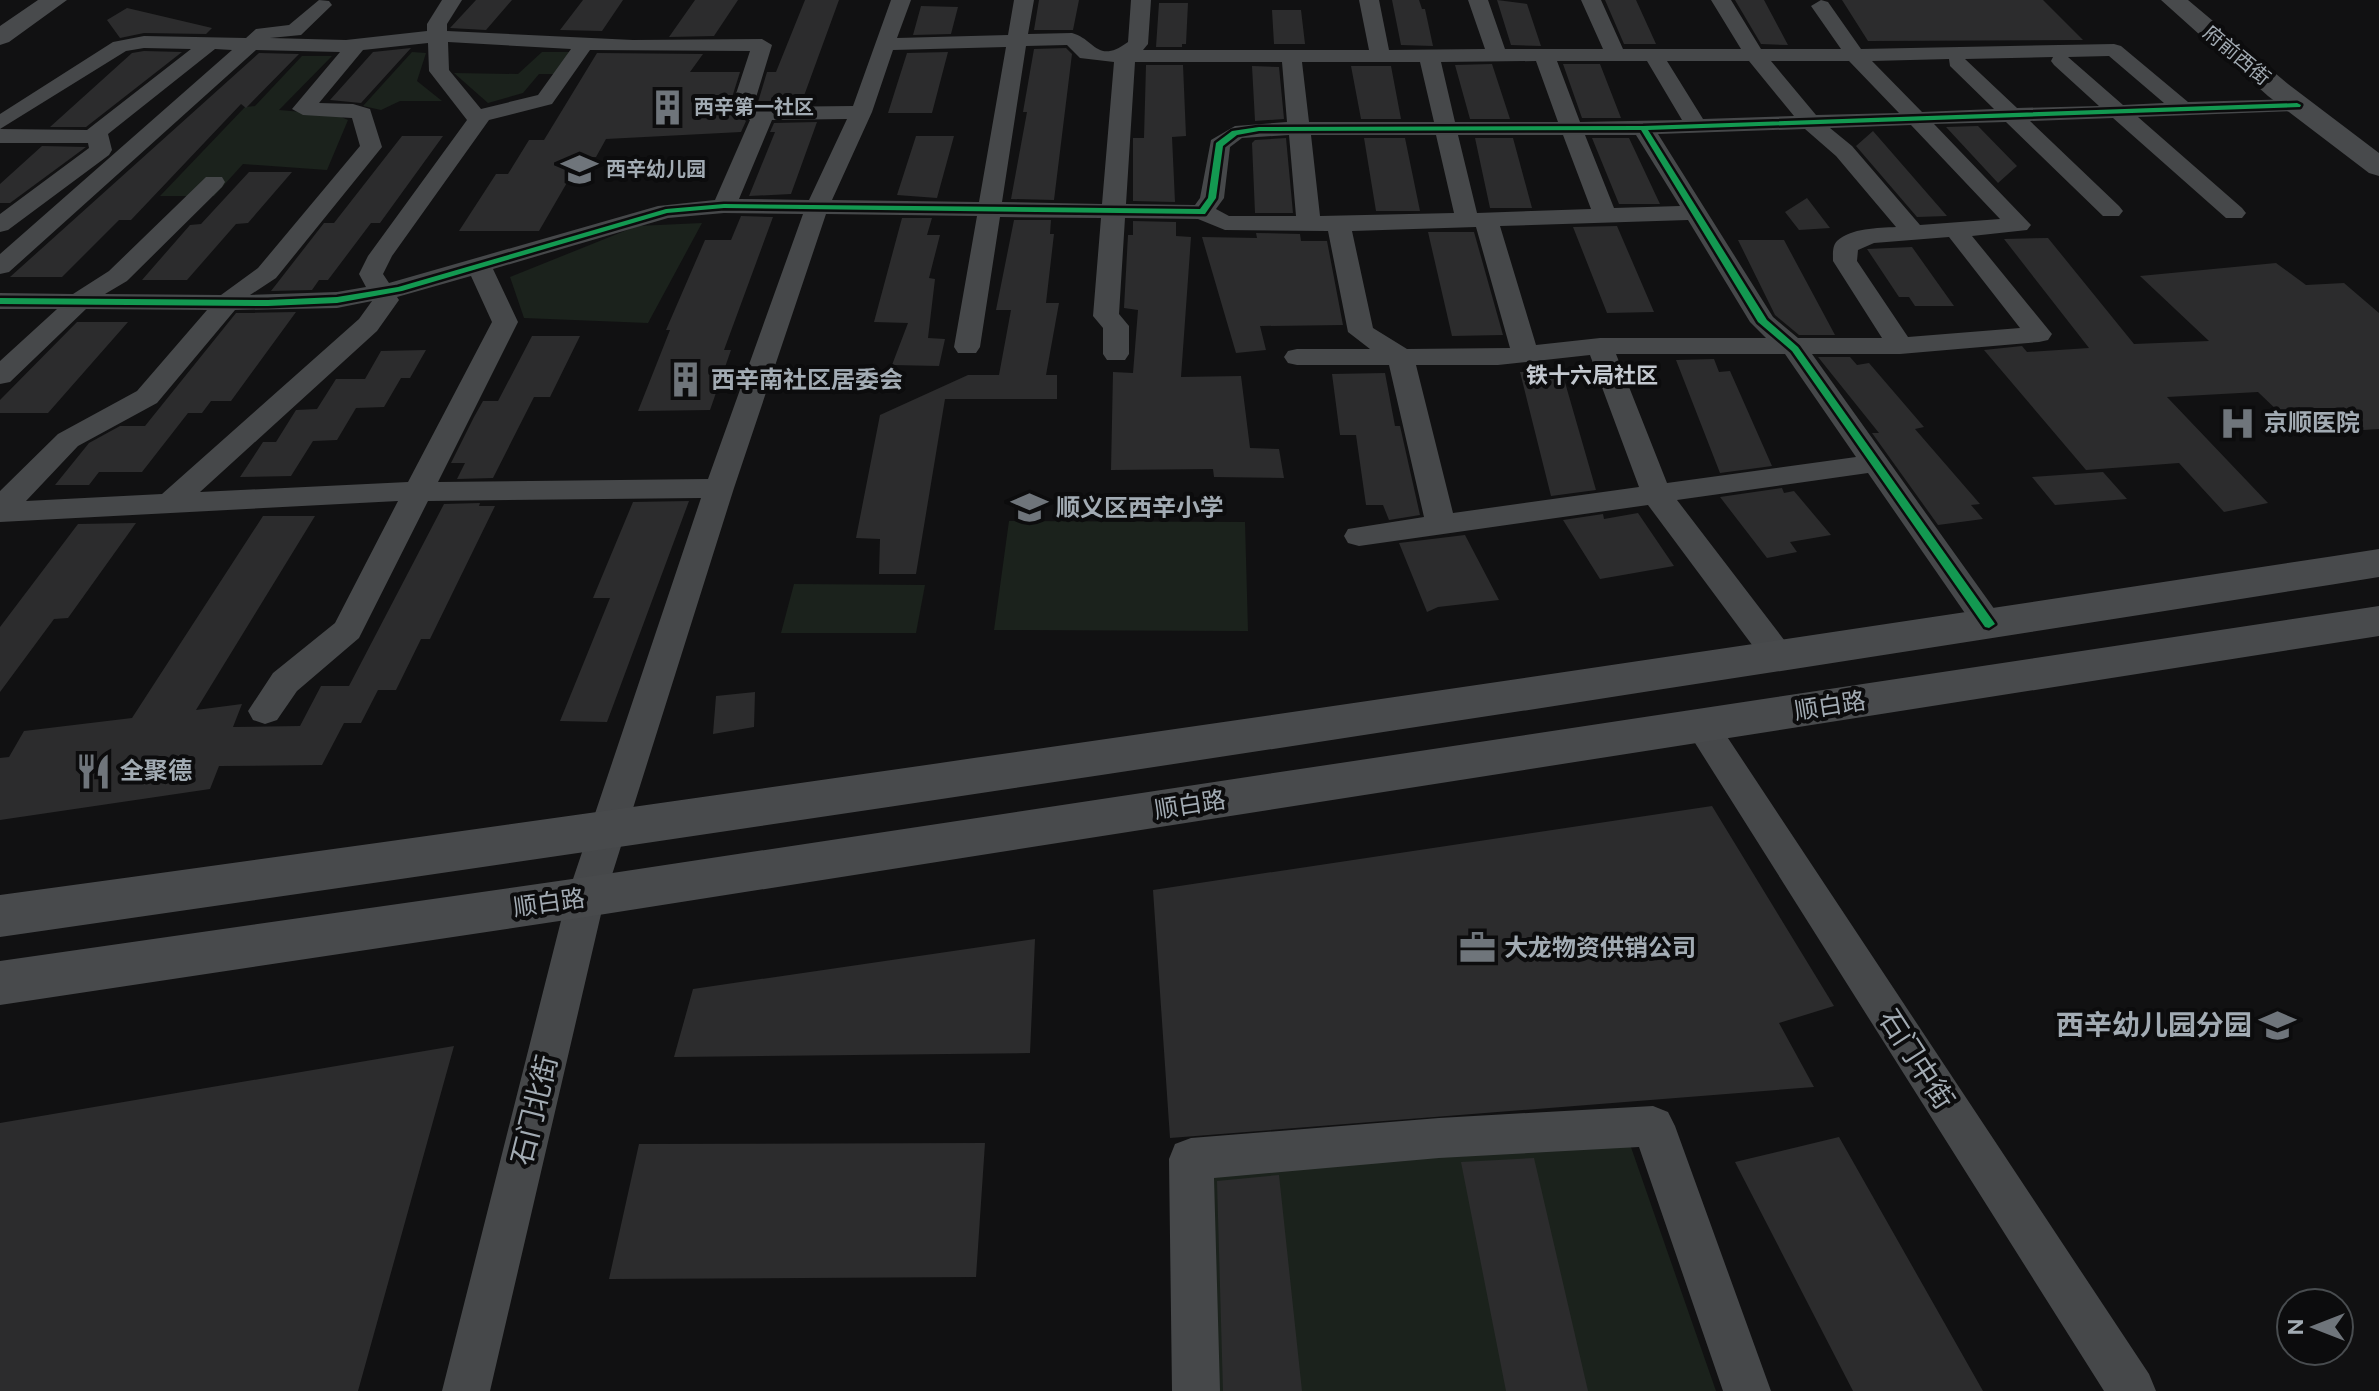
<svg xmlns="http://www.w3.org/2000/svg" width="2379" height="1391" viewBox="0 0 2379 1391" font-family="Figtree,'Noto Sans SC',sans-serif">
  <rect width="100%" height="100%" fill="#111112"/>
  <path fill="#1b221c" d="M412,52L426,53L417,81L442,101H400L381,110L363,106Z
    M542,52H572L559,74H539L523,93L488,103L454,73L518,74Z
    M302,56H332L279,110L337,115L348,120L327,170L243,164L214,196H160L245,107L255,106Z
    M702,223L648,323L524,318L510,277L637,226Z
    M1009,521L1245,522L1248,631L994,630Z
    M794,584L925,585L916,633H781Z
    M1625,1130L1716,1391H1191L1183,1166Z"/>
  <path fill="#2c2c2d" d="M476,0H512L486,30L450,28Z
    M583,0H623L602,31L560,30Z
    M695,0H738L714,36L669,37Z
    M805,0H839L801,104H761L758,102L767,72H776Z
    M1039,0H1079L1073,30H1034Z
    M1392,0H1419L1422,9H1425L1433,46L1401,45Z
    M1497,0L1527,4L1541,46L1511,45Z
    M1605,0H1636L1656,44H1624Z
    M1735,0H1764L1788,45L1761,44Z
    M1842,0H2043L2083,40L1868,41Z
    M1159,3H1188L1186,44H1182V47H1156Z
    M921,6L958,7L951,34L913,35Z
    M127,8L212,28L206,34L144,33L120,38L107,20Z
    M1272,10H1301L1305,44H1274Z
    M411,48L361,103L330,100L373,52Z
    M1066,48L1072,54L1054,200L1011,199L1027,112H1023L1034,49Z
    M144,51L182,52L86,127H50L132,53Z
    M948,52L932,113H888L907,53Z
    M259,53L299,54L246,108L241,104L131,220H119L62,277H10Z
    M597,53L703,54L690,72H740L729,107L746,121L741,132L606,139L596,157H588L578,174H572L539,231H459L496,174H508L529,140H544Z
    M1492,64L1510,119H1470L1455,65Z
    M1563,64H1600L1621,118H1582Z
    M1146,65H1183L1186,136L1172,137L1175,202L1133,201V138H1144Z
    M1252,66L1279,67L1284,119L1255,121Z
    M1351,66H1391L1401,119H1361Z
    M817,122L791,194L749,196L775,132H770L774,123Z
    M1978,126L2017,166L1998,183L1946,127Z
    M1873,131L1947,216L1917,217L1856,146Z
    M402,136H443L380,223H371L328,280H319L312,290L271,291L324,223H334Z
    M916,136H954L937,198L897,195Z
    M1286,138L1293,213H1255L1252,143L1255,140Z
    M1364,138H1405L1420,211H1376Z
    M1475,138H1513L1532,208H1490Z
    M1592,138H1629L1660,204H1619Z
    M42,146L86,147L10,203H0V184Z
    M249,172H292L248,223L236,224L187,280H142L190,225L201,224Z
    M1807,198L1830,228L1799,230L1785,212Z
    M741,216L773,217L724,350H731L710,410L638,411L670,330H666L705,240H731Z
    M902,218H932L927,235H940L929,278L935,279L928,338L945,339L939,366L892,365L908,323L874,322Z
    M1014,220H1051L1050,234H1054L1046,303H1059L1046,375H1057V399H945L916,574H879L880,539L856,538L880,415L968,375H999L1011,310H996Z
    M1133,221L1176,222V236L1191,237L1181,377L1241,376L1250,448L1279,449L1284,478L1214,477L1213,469L1111,470L1113,372L1133,373L1138,310L1124,308L1128,235H1133Z
    M1617,226L1654,312L1607,313L1573,227Z
    M1428,232H1474L1503,335L1452,336Z
    M1256,233L1300,234L1301,241H1327L1343,325L1260,326L1266,350L1236,353L1202,237L1257,238Z
    M2048,238L2134,344L2209,341L2140,276L2276,263L2306,285L2344,283L2379,313V429L2302,434L2258,392L2167,397L2268,503L2224,512L2179,463L2086,470L1984,350L2022,346L2027,352L2089,348L2004,239Z
    M1738,240H1784L1835,335H1799L1775,315Z
    M1912,247L1954,306H1915L1909,297H1899L1867,249Z
    M296,312L231,401H211L202,413H188L142,472H99L89,485H55L89,443L120,426H145L236,313Z
    M77,322H128L48,413H0V400Z
    M532,336H580L550,397H534L493,478L457,479L465,463H451L474,417L483,401H498Z
    M426,350L410,378H401L384,407L356,408L337,440L313,441L291,476L240,477L263,442H276L296,410L317,409L336,379H365L381,351Z
    M1818,357H1850L1857,365L1869,363L1924,427L1915,429L1980,504L1971,505L1983,519L1938,525L1872,433H1879Z
    M1714,359L1719,372L1730,371L1772,466L1720,473L1676,360Z
    M1520,372H1562L1596,490L1551,496Z
    M1385,373L1395,426H1400L1420,515L1389,520L1383,505H1366L1356,435H1340L1332,374Z
    M2103,472L2127,499L2055,505L2032,477Z
    M1782,488L1784,493L1794,491L1831,535L1790,542L1797,552L1767,558L1720,497Z
    M689,501L607,722L560,721L610,598H593L633,502Z
    M480,503L479,506H495L430,639H421L396,690H378L361,723H344L322,765L219,766L210,789L0,820V758L9,757L24,731L132,718L263,516H315L196,710L242,704L233,727L300,726L321,686H349L444,504Z
    M1638,513L1674,566L1600,579L1563,520L1603,514L1604,519Z
    M136,523L68,618L54,619L0,692V627L78,524Z
    M1465,535L1499,600L1438,607L1427,612L1399,543Z
    M755,692L754,727L713,734L716,696Z
    M1712,806L1834,1006L1779,1023L1814,1087L1170,1138L1153,890Z
    M1035,939L1030,1053L674,1057L693,989Z
    M454,1046L358,1391H0V1123Z
    M1839,1137L1983,1391H1853L1735,1162Z
    M985,1143L976,1277L609,1279L639,1144Z
    M1534,1158L1588,1391H1506L1461,1162Z
    M1279,1175L1302,1391H1223L1217,1181Z"/>
  <g fill="none" stroke-linecap="round" stroke-linejoin="round">
    <path fill="#46484a" fill-rule="evenodd" d="M319,0L329,1L332,5L301,35L270,38L346,40L427,31V24L442,0H462L447,24V31L633,40L762,39L772,45L754,104L760,107L853,106L891,0H911L897,38L1008,35L1014,0H1034L1028,34L1072,33C1095,39 1097,65 1128,42L1131,0H1151L1148,44L1143,50H1369L1359,0H1379L1389,50L1485,49L1468,0H1488L1505,49H1603L1581,0H1601L1623,49H1741L1711,0H1731L1761,49H1841L1811,6L1821,0L1828,2L1861,49L2114,44L2121,46L2188,102L2297,99L2308,105L2297,111L2138,117L2242,208L2246,213L2242,218H2226L2113,118L2030,121L2119,206L2123,211L2119,216H2103L2006,122L1934,124L2031,225L2027,230L1972,236L2052,334L2048,340L2039,342L1900,354H1812L2005,624L2000,632L1989,635L1978,632L1868,473L1677,500L1791,649L1796,657L1791,665L1779,669L1767,665L1648,505L1359,546L1348,543L1344,536L1348,529L1424,517L1389,365H1297L1288,363L1284,357L1288,351L1297,349H1370L1348,332L1328,231L1225,230L1198,219L1125,218L1119,314L1129,326V354L1125,360H1107L1103,354V328L1093,316L1101,218L1000,217L980,347L976,353H958L954,347L977,216L826,214L734,488L605,897L490,1391H442L567,897L701,498L428,501L359,638L297,691L277,720L265,724L253,720L248,711L273,673L335,623L398,501L0,522V491L58,434L137,391L207,310L86,309L10,382L0,384V361L57,309H0V293L73,294L109,271L206,177H222L225,182L222,187L127,281L105,294L221,295L258,268L360,146L352,118L303,115L292,109L340,52L256,50L9,272L0,274V254L232,50L215,49L108,134L112,150L109,155L8,230L0,232V214L89,148L88,143H0V114L113,42L144,36L246,38L256,29L289,25ZM448,42L571,49L538,95L481,109L449,70ZM428,43L429,71L467,120L368,256L359,274L366,287L337,292L250,295L276,278L382,147L370,109L353,104L319,103L363,50ZM1067,45L1080,58L1114,62L1102,204L1002,202L1026,46ZM1006,47L979,202L832,200L872,112L893,50ZM144,48L191,49L87,130L0,129L126,51ZM590,50L750,51L732,106L750,120L715,200L658,206L389,283L383,274L392,256L489,120L552,104ZM2109,56L2164,103L2123,105L2068,57ZM2053,57L2051,61L2054,65L2099,106L2017,108L1965,59ZM1949,59L1950,66L1994,109L1922,112L1872,61ZM1536,61L1558,122H1455L1441,62ZM1557,61H1647L1682,120L1580,122ZM1667,61H1749L1794,116L1703,119ZM1771,61H1849L1899,113L1816,115ZM1135,62H1282L1287,122L1235,126L1211,140L1200,198L1195,205L1126,204ZM1302,62H1420L1434,122H1309ZM847,119L809,200L739,199L772,120ZM1911,125L2000,219L1920,225L1852,146L1830,128ZM1805,129L1836,156L1896,227C1878,228 1851,228 1837,241C1832,246 1833,255 1833,261L1882,338H1798L1773,317L1658,134ZM1289,135L1296,216H1229L1216,209L1224,198L1230,147L1242,138ZM1311,135H1436L1454,213L1320,216ZM1458,135H1563L1591,209L1477,213ZM1585,135H1636L1680,206L1614,208ZM724,213L803,214L708,479L438,482L518,322L493,269L668,218ZM1688,220L1750,322L1766,338H1600L1536,345L1500,226ZM1476,227L1510,348L1407,349L1373,328L1352,231ZM1949,237L2020,328L1908,337L1857,261L1858,250L1874,243ZM471,276L492,322L408,482L200,492L377,331L399,300L397,297ZM372,301L359,319L162,494L26,501L78,446L157,403L235,310L337,308ZM1616,354H1785L1856,457L1667,483ZM1590,355L1639,487L1453,513L1416,365H1498Z
      M1702,713L1714,717L2149,1374L2156,1391H2104L1690,735L1685,726L1690,717Z
      M1653,1106L1668,1112L1675,1126L1771,1391H1723L1639,1147L1439,1158L1214,1178L1220,1391H1172L1169,1159L1175,1144L1191,1138L1439,1118Z"/>
    <path fill="#484a4c" fill-rule="evenodd" d="M38,0H67L9,42L0,45V26Z
      M2161,0H2188L2288,84L2379,153V176L2369,173L2268,96Z
      M2379,549V577C1587,703 794,823 0,937V895C794,786 1587,671 2379,549Z
      M2379,606V636L586,917L0,1005V961L586,877Z"/>
    <defs>
      <path id="cycleway" d="M2297,103L2301,105L2300,107L1648,130L1767,320L1798,347L1993,621L1995,624L1989,628L1985,627L1792,351L1758,322L1641,130L1259,131L1237,135L1223,146L1216,198L1205,214H1202L724,208L667,213L402,291L337,303L268,306L0,304V298L268,300L337,297L398,287L666,209L724,204L1200,209L1208,198L1216,143L1232,131L1259,127L1643,126Z"/>
    </defs>
    <use href="#cycleway" stroke="#0c0c0d" stroke-width="5"/>
    <use href="#cycleway" fill="#139951" fill-rule="evenodd"/>
  </g>
  <defs>
    <symbol id="building-bare" viewBox="-9 -9 18 18"><path d="M-4-6H4V6H1V3H-1V6H-4ZM-2.5-4.3h1.7v1.8h-1.7ZM.8-4.3h1.7v1.8H.8ZM-2.5-1h1.7V.8h-1.7ZM.8-1h1.7V.8H.8Z" fill="#6f757b" stroke="#0c0c0d" stroke-width="2.5" paint-order="stroke"/></symbol>
    <symbol id="school-bare" viewBox="-9 -9 18 18"><path d="M0-5L7-2L0 1L-7-2ZM-4 1L0 2.5L4 1V4Q0 6-4 4Z" fill="#6f757b" stroke="#0c0c0d" stroke-width="2.5" paint-order="stroke"/></symbol>
    <symbol id="hospital-bare" viewBox="-9 -9 18 18"><path d="M-5-5h3v3.5h4V-5h3V5h-3V1.5h-4V5h-3Z" fill="#6f757b" stroke="#0c0c0d" stroke-width="2.5" paint-order="stroke"/></symbol>
    <symbol id="restaurant-bare" viewBox="-9 -9 18 18"><path d="M-5-6h1v4h1v-4h1v4h1v-4h1v5L-1.5 .5V6h-2V.5L-5-1ZM5-6V6H3V1.5H1.5Q1.5-4 5-6Z" fill="#6f757b" stroke="#0c0c0d" stroke-width="2.5" paint-order="stroke"/></symbol>
    <symbol id="office-bare" viewBox="-9 -9 18 18"><path d="M-6-3h4V-5.5h4V-3h4V5H-6ZM-1-4.5V-3h2v-1.5ZM-6 0V1H6V0Z" fill="#6f757b" stroke="#0c0c0d" stroke-width="2.5" paint-order="stroke"/></symbol>
  </defs>
  <g fill-rule="evenodd">
    <use href="#building-bare" x="642" y="82" width="51" height="51"/>
    <use href="#school-bare" x="554" y="144" width="51" height="51"/>
    <use href="#building-bare" x="660" y="354" width="51" height="51"/>
    <use href="#hospital-bare" x="2212" y="398" width="51" height="51"/>
    <use href="#school-bare" x="1004" y="482" width="51" height="51"/>
    <use href="#restaurant-bare" x="68" y="746" width="51" height="51"/>
    <use href="#office-bare" x="1452" y="922" width="51" height="51"/>
    <use href="#school-bare" x="2252" y="1000" width="51" height="51"/>
  </g>
  <g text-anchor="middle" stroke-width="8" stroke-linejoin="round" paint-order="stroke">
    <g font-size="20" fill="#a2abb3" stroke="#0c0c0d">
      <text transform="translate(2237 55) rotate(40)" y="7">府前西街</text>
    </g>
    <g font-size="20" font-weight="bold" fill="#a2abb3" stroke="#0c0c0d" text-anchor="start">
      <text x="694" y="114">西辛第一社区</text>
      <text x="606" y="176">西辛幼儿园</text>
    </g>
    <g font-size="22" font-weight="bold" fill="#c3c8cf" stroke="#0c0c0d">
      <text x="1592" y="383">铁十六局社区</text>
    </g>
    <g font-size="24" font-weight="bold" fill="#a2abb3" stroke="#0c0c0d" text-anchor="start">
      <text x="711" y="388">西辛南社区居委会</text>
      <text x="2264" y="431">京顺医院</text>
      <text x="1056" y="516">顺义区西辛小学</text>
      <text x="120" y="779">全聚德</text>
      <text x="1504" y="956">大龙物资供销公司</text>
    </g>
    <g font-size="24" fill="#a2abb3" stroke="#0c0c0d">
      <text transform="translate(1830 706) rotate(-9)" y="8">顺白路</text>
      <text transform="translate(1190 805) rotate(-9)" y="8">顺白路</text>
      <text transform="translate(549 903) rotate(-8)" y="8">顺白路</text>
    </g>
    <g font-size="28" font-weight="bold" fill="#a2abb3" stroke="#0c0c0d" text-anchor="end">
      <text x="2252" y="1035">西辛幼儿园分园</text>
    </g>
    <g font-size="28" fill="#a2abb3" stroke="#0c0c0d">
      <text transform="translate(1917 1059) rotate(57)" y="10">石门中街</text>
      <text transform="translate(534 1110) rotate(-76)" y="10">石门北街</text>
    </g>
  </g>
  <g transform="translate(2315 1327) rotate(270)"><circle r="38" fill="#0c0c0d" stroke="#484c4f" stroke-width="2"/>
  <path d="M0-6L14 30L0 20L-14 30Z" fill="#6f757b"/>
  <text y="-12" font-size="22" font-weight="bold" text-anchor="middle" fill="#a2abb3">N</text>
  </g>
</svg>
